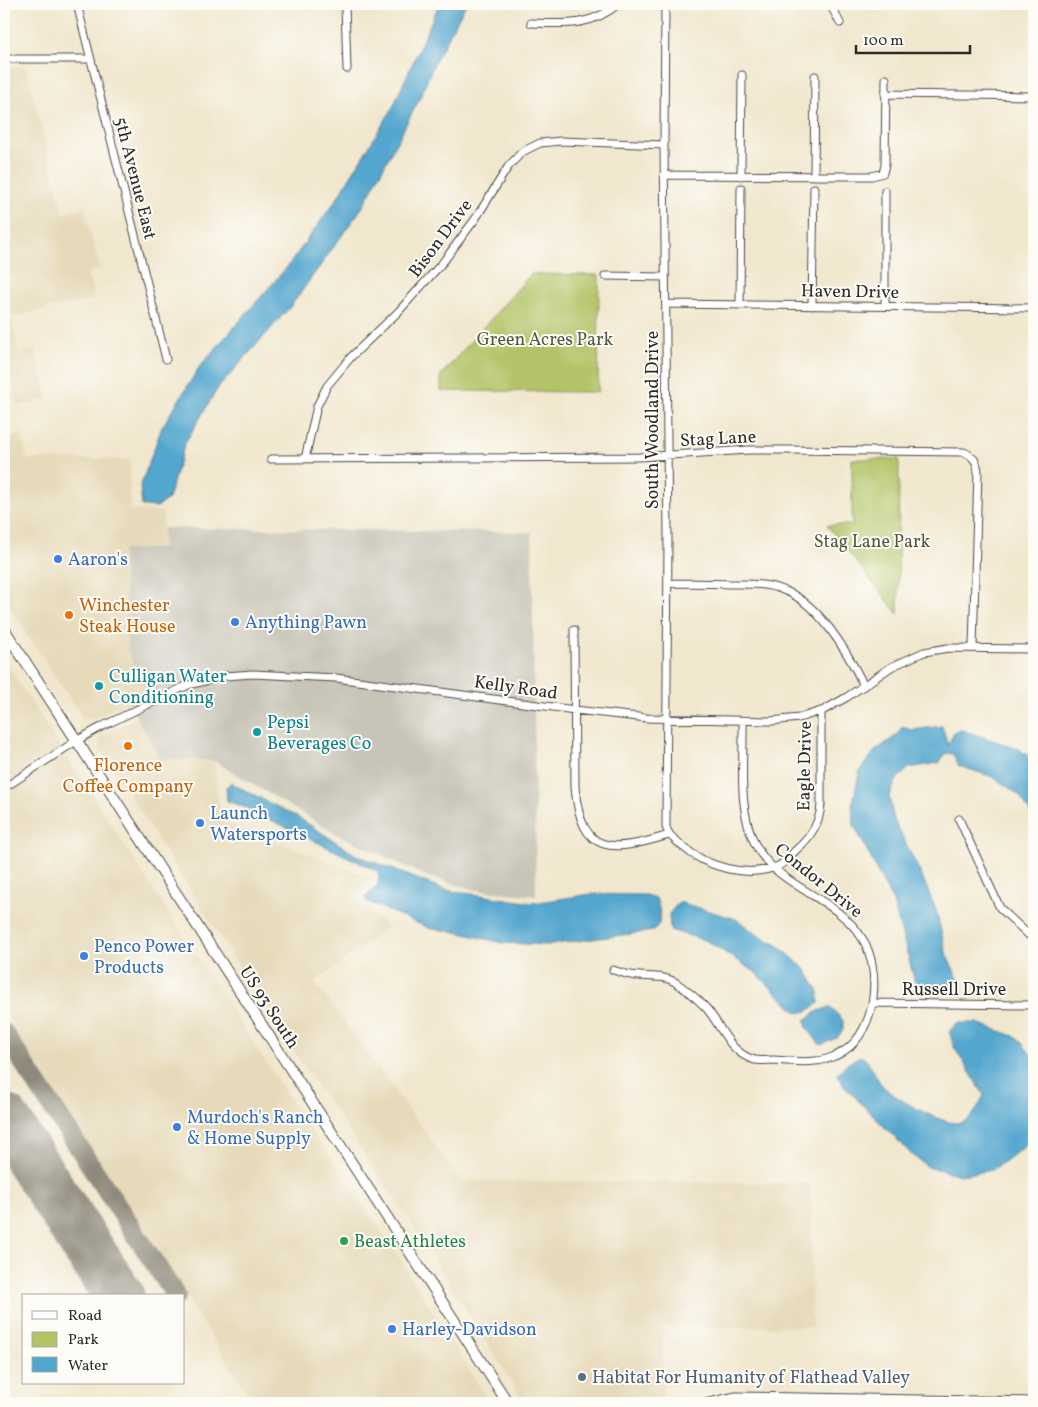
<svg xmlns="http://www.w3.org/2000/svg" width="1038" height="1407" viewBox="0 0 1038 1407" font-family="Vollkorn,serif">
  <rect width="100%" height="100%" fill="#fdfcf7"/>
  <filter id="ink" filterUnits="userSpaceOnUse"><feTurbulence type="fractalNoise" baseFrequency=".02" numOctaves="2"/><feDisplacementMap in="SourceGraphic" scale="10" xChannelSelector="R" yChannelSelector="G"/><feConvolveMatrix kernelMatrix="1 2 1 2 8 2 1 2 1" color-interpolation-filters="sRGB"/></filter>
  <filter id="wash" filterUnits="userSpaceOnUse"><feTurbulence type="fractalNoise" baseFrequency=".0096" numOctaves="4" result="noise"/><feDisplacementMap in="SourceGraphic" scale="20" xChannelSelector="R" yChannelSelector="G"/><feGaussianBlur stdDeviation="1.12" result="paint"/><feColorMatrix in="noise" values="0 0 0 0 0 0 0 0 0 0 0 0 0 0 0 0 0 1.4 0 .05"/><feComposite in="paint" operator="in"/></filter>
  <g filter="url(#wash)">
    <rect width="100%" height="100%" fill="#f1e7ce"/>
    <path fill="#e7daba" d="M4,67H26L63,213L84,208L100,269L87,273L94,299L11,317L19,354L35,350L48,399L17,406L12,380L4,382Z
      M22,434L27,459H130V510L163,512V548L123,550L127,649L148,693L94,719L84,720L4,600V439Z
      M4,660L297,1110L393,1248L490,1403H254L4,1012Z
      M137,718L161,759L214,761L221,821L372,878L353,897L388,927L315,982L461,1181L811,1183L812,1327H663V1403H525L409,1220L285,1038L100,749V738Z"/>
    <path fill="#c8c4b8" d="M163,528L532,532L536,896L476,890L426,876L335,833L214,761L161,759L128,703L148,693L127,649L123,550L163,548Z"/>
    <path fill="#b3c467" stroke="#6f7849" d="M531,274L599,275L598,392L441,391V375Z
      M852,459H899L898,614L827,525H852Z"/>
    <path fill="#52a6ce" stroke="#3e687c" d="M439,4H466L433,66L419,100L362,208L291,306L218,388L185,443L168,499L157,507L142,506L140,487L162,427L200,366L288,266L336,200L392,109Z
      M942,726L948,745L954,732L962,730L1019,749L1034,760V819L1019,795L993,777L959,766L953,754L946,753L939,763L909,768L897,779L889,796L894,820L922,876L936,910L947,956L961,984L960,991L931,992L917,989L893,902L854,825L852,805L860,770L875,751L897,735L902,727L912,730Z
      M231,783L299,818L356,855L445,890L533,903L591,894L645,895L656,898L660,912L659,924L653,931L547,945L502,943L452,931L431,929L366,901L365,897C374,889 383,884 377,871L242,806L227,801L226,787Z
      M679,902L736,919L758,935L779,946L806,970L819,992V1003L808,1011L797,1013L755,972L707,941L670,930L669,914Z
      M830,1007L843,1020V1030L837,1038L820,1045L807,1028L805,1020L818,1011Z
      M957,1023H977L1017,1037L1033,1057L1034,1063V1127L1030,1143L992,1170L961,1175L928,1167L909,1152L844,1086L837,1074L847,1064L860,1056C871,1060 874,1075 881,1084C890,1096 943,1125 959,1123C973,1121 978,1106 984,1095L954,1047L949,1031Z"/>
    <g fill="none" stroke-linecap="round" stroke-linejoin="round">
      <path stroke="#8e897c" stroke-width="20" d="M4,1033L176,1296"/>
      <path stroke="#8e897c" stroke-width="51" d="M4,1119L119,1296"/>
    </g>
  </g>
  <g filter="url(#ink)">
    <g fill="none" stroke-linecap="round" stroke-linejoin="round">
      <defs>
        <path id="minor" d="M77,4L166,359
          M345,4L347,69
          M665,4L664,145L668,538L666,827C669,837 675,839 682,846C706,867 746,878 776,867C784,865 790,855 796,850C810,838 820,822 821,804V712
          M830,4L840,23
          M531,23C564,24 591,27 618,4
          M4,59H90
          M885,94L1034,96
          M665,175L872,176L883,173L885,165L886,79
          M741,176L742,75
          M814,176L815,76
          M885,191V306
          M605,276L665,277
          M666,304L1034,308
          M740,305L741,188
          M812,306L814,188
          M271,459L639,457L749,450H786L964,452C973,456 977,461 978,472L973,648
          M305,459L317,406L327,386L351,357L398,312L443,262L476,218L508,167L522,152L540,143L561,141L664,145
          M668,583C688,583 709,583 730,584C748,584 766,583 783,590C819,603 848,653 864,686
          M574,630L575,787C581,857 612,852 669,835
          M4,788L76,741L103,726L188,685L226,676L252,674L336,678L575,710L647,718L771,721L799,718L824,710L847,697L891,667L924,652L948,648L1034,649
          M959,819L1000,908L1034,940
          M613,970C619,972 625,974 631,975C646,978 661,974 675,982C684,988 700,1001 707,1009C722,1027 730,1054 755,1060C761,1061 768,1060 774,1060C787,1061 802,1063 815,1061C823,1061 837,1056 844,1051C877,1030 882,969 862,938C837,897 776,887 755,844C737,808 744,761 743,721
          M873,1003L1034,1005
          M705,1403L736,1396L1034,1401"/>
        <path id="primary" d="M4,629L508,1403"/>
      </defs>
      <use href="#minor" stroke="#494743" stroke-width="9"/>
      <use href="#primary" stroke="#494743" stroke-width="12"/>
      <use href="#minor" stroke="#fff" stroke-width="7"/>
      <use href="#primary" stroke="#fff" stroke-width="10"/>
    </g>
  </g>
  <g fill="#3f7fe0" stroke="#fdfcf7" stroke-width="2">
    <circle cx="58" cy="559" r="5"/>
    <circle cx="235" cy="622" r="5"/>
    <circle cx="200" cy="823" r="5"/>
    <circle cx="84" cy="956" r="5"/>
    <circle cx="177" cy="1127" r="5"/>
    <circle cx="392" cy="1329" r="5"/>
  </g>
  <g fill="#e8710a" stroke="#fdfcf7" stroke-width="2">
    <circle cx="69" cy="615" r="5"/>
    <circle cx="128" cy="746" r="5"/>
  </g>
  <g fill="#0f9aa8" stroke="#fdfcf7" stroke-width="2">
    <circle cx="99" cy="686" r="5"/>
    <circle cx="257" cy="732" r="5"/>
  </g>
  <circle fill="#2e9e5b" stroke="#fdfcf7" stroke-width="2" cx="344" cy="1241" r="5"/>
  <circle fill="#5c6f8a" stroke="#fdfcf7" stroke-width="2" cx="582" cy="1377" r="5"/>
  <g text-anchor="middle" stroke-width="4" stroke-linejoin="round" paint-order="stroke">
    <g font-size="18" fill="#2b2b2b" stroke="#fdfcf7">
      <text transform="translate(136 178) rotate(76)" y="6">5th Avenue East</text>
      <text transform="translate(440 238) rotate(-53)" y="6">Bison Drive</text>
      <text transform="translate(850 291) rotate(1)" y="6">Haven Drive</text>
      <text transform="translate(652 420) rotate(-90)" y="6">South Woodland Drive</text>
      <text transform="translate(718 438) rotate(-3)" y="6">Stag Lane</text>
      <text transform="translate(516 687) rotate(8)" y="6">Kelly Road</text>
      <text transform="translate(804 766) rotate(-89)" y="6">Eagle Drive</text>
      <text transform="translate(819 880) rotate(39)" y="6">Condor Drive</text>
      <text x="954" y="995">Russell Drive</text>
      <text transform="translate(270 1007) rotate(57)" y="6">US 93 South</text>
    </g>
    <g font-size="18" fill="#54593d" stroke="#fdfcf7">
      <text x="545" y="345">Green Acres Park</text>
      <text x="872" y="547">Stag Lane Park</text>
    </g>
    <g font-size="18" fill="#366cbe" stroke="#fdfcf7" text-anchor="start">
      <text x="68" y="565">Aaron's</text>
      <text x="245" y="628">Anything Pawn</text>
      <text x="210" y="819">Launch<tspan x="210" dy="21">Watersports</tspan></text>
      <text x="94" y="952">Penco Power<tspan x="94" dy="21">Products</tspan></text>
      <text x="187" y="1123">Murdoch's Ranch<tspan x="187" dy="21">&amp; Home Supply</tspan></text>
      <text x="402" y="1335">Harley-Davidson</text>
    </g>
    <g font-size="18" fill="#c56008" stroke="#fdfcf7" text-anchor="start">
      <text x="79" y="611">Winchester<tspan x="79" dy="21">Steak House</tspan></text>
      <text x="128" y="771" text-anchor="middle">Florence<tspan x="128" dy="21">Coffee Company</tspan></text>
    </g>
    <g font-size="18" fill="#0d838f" stroke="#fdfcf7" text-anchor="start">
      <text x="109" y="682">Culligan Water<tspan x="109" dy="21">Conditioning</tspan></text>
      <text x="267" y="728">Pepsi<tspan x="267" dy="21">Beverages Co</tspan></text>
    </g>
    <g font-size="18" fill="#27864d" stroke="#fdfcf7" text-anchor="start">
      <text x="354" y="1247">Beast Athletes</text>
    </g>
    <g font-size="18" fill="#4e5e75" stroke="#fdfcf7" text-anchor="start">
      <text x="592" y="1383">Habitat For Humanity of Flathead Valley</text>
    </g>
  </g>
  <rect width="1038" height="1407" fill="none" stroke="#fdfcf7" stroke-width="20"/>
  <rect x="22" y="1294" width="162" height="90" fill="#fdfcf7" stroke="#a9a8a5"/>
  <rect x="32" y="1311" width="25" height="8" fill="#ffffff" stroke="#a9a8a5"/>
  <text x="68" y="1320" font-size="15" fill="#2b2b2b">Road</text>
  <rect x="32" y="1332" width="25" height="15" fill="#b3c467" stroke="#a9a8a5"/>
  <text x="68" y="1344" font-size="15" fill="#2b2b2b">Park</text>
  <rect x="32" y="1357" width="25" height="15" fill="#52a6ce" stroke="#a9a8a5"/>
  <text x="68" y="1370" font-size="15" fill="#2b2b2b">Water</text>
  <path d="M856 45v8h114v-8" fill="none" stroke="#2b2b2b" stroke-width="2.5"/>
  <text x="863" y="45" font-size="15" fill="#2b2b2b" stroke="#fdfcf7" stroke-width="4" paint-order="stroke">100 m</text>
</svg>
